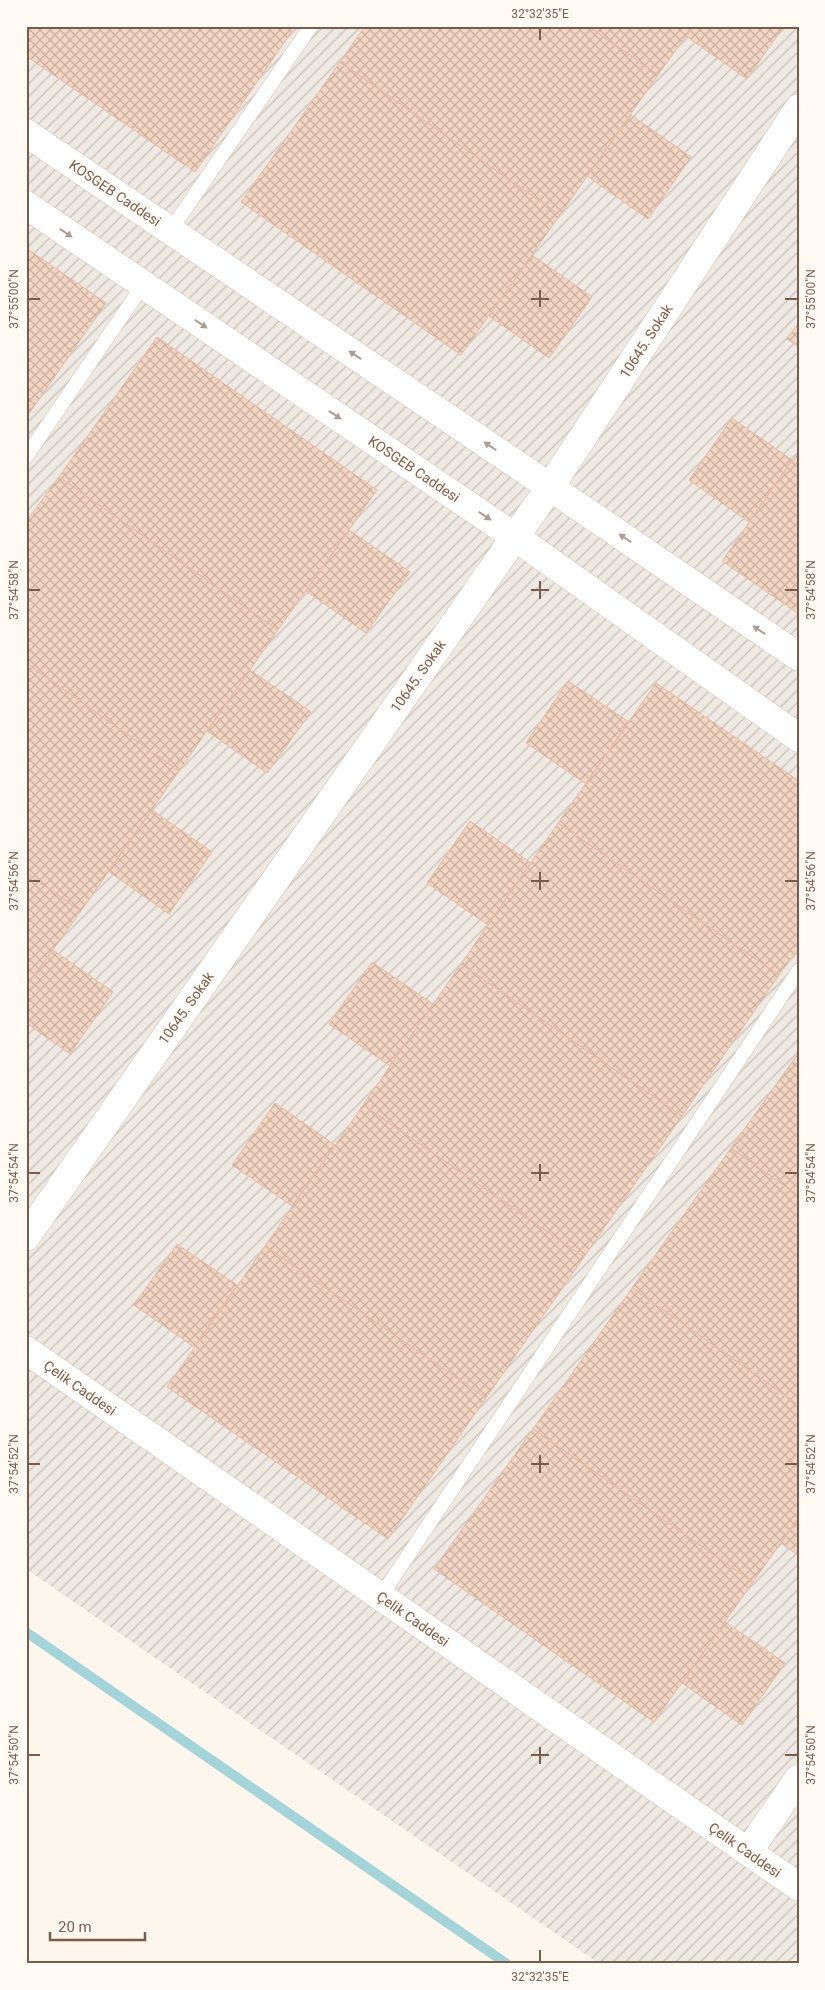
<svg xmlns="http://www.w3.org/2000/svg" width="825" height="1990" viewBox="0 0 825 1990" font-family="Roboto,sans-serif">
  <defs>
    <pattern id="industrial-furrows" width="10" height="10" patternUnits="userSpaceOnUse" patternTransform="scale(1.25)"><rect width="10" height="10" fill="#efe9e4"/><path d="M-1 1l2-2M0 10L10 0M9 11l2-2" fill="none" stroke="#c7c0bb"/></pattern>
    <pattern id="building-cross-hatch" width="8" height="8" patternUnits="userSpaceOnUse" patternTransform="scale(1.25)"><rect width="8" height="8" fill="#f3d5c3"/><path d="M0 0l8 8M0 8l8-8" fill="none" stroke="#cab0a1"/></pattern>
  </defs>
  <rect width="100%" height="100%" fill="#fdf6ec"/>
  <path fill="url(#industrial-furrows)" d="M26,26H799V1964H600L26,1569Z"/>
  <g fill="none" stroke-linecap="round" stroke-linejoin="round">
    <path stroke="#a5d3da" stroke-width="10" d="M26,1632L507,1964"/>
  </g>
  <path fill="url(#building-cross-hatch)" stroke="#e6bba3" d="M26,26H286L292,31L195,172L26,56Z
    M365,26H588L658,75L560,215L340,62Z
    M588,26H693L658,75Z
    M693,26H784L747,79L686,36Z
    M340,62L560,215L461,355L241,202Z
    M631,115L691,157L648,219L587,176Z
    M26,248L106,303L26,418Z
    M532,255L592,297L549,358L489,316Z
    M799,322V347L787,339Z
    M157,337L377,490L278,630L59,477Z
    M732,418L792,460L749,522L689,480Z
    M799,451V614L722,561Z
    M59,477L278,630L179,771L26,663V522Z
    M349,530L410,572L366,633L306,591Z
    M26,663L179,771L81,911L26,873Z
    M250,670L311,712L267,773L207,731Z
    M568,681L629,722L586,784L526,743Z
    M656,683L799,781V948L779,975L558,823Z
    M152,810L212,852L169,914L108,871Z
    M470,821L531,863L488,925L427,883Z
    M558,823L779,975L682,1116L461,964Z
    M26,873L81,911L26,987Z
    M53,950L113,992L70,1054L26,1023V987Z
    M372,962L433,1004L390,1066L329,1024Z
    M461,964L682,1116L584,1257L363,1105Z
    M799,1052V1196L731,1148Z
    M275,1103L335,1145L292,1206L232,1165Z
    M363,1105L584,1257L486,1398L265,1246Z
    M731,1148L799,1196V1405L632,1288Z
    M177,1244L237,1285L194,1347L134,1305Z
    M265,1246L486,1398L388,1539L167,1387Z
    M632,1288L799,1405V1517L753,1582L533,1429Z
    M533,1429L753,1582L654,1722L434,1569Z
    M799,1517V1556L781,1543Z
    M725,1622L785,1663L742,1725L682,1683Z"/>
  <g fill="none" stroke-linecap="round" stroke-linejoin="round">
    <defs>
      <path id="lane" d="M170,231L311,26
        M26,457L143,285
        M381,1596L799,970"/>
      <path id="street" d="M26,1237L550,487L799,108
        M748,1852L799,1778"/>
      <path id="secondary" d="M26,133L550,487L799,657
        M26,205L515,537L799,738
        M26,1350L799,1887"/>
    </defs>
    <use href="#lane" stroke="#d1beb0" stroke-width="15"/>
    <use href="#street" stroke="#d1beb0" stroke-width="29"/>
    <use href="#secondary" stroke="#d6c0b0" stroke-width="29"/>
    <use href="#lane" stroke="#fff" stroke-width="14"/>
    <use href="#street" stroke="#fff" stroke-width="28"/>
    <use href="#secondary" stroke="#fff" stroke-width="28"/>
  </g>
  <defs><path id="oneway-solid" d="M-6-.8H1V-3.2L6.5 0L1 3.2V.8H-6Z" transform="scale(1.25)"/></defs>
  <g fill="#af9d94">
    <use href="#oneway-solid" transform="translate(66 233) rotate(34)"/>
    <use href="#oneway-solid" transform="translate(201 324) rotate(34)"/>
    <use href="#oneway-solid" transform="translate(355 355) rotate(-146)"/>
    <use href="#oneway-solid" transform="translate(335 415) rotate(34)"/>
    <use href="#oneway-solid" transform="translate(490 446) rotate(-146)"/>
    <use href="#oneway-solid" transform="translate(485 516) rotate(34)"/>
    <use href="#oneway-solid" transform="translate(625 538) rotate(-146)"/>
    <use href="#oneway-solid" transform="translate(759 630) rotate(-146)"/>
  </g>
  <path fill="none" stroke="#7a5c4d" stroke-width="2" d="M540,28V40M540,290V307M28,299H40M531,299H549M785,299H798M540,581V599M28,590H40M531,590H549M785,590H798M540,872V890M28,881H40M531,881H549M785,881H798M540,1164V1181M28,1173H40M531,1173H549M785,1173H798M540,1455V1473M28,1464H40M531,1464H549M785,1464H798M540,1747V1764M28,1755H40M531,1755H549M785,1755H798M540,1950V1962"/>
  <g text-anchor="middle" stroke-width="4" stroke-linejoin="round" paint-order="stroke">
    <g font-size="14" fill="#7a5c4d" stroke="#fffaf3">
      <text transform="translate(115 193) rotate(34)" y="5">KOSGEB Caddesi</text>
      <text transform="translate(646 341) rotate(-57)" y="5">10645. Sokak</text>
      <text transform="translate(414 469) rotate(34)" y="5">KOSGEB Caddesi</text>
      <text transform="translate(418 676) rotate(-55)" y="5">10645. Sokak</text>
      <text transform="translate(186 1008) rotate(-55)" y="5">10645. Sokak</text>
      <text transform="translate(80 1388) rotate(35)" y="5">Çelik Caddesi</text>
      <text transform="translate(413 1619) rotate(35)" y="5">Çelik Caddesi</text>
      <text transform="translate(745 1850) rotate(35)" y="5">Çelik Caddesi</text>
    </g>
  </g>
  <rect width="825" height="1990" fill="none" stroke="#fffaf3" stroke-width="55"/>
  <path d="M50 1932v8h95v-8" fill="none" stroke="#7a5c4d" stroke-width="2.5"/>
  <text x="58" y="1932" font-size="15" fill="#7a5c4d" stroke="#fffaf3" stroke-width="4" paint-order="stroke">20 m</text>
  <rect x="28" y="28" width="770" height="1934" fill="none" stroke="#7a5c4d" stroke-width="2"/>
  <g font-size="12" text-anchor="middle" fill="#7a5c4d">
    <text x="540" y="18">32°32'35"E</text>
    <text transform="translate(14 299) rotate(-90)" y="4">37°55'00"N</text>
    <text transform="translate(811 299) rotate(-90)" y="4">37°55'00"N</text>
    <text transform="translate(14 590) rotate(-90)" y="4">37°54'58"N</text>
    <text transform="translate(811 590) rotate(-90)" y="4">37°54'58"N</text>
    <text transform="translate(14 881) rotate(-90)" y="4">37°54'56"N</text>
    <text transform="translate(811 881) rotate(-90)" y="4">37°54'56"N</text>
    <text transform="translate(14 1173) rotate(-90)" y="4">37°54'54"N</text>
    <text transform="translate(811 1173) rotate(-90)" y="4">37°54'54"N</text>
    <text transform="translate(14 1464) rotate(-90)" y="4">37°54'52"N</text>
    <text transform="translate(811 1464) rotate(-90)" y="4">37°54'52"N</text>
    <text transform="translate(14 1755) rotate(-90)" y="4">37°54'50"N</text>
    <text transform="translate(811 1755) rotate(-90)" y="4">37°54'50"N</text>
    <text x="540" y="1981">32°32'35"E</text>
  </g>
</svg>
